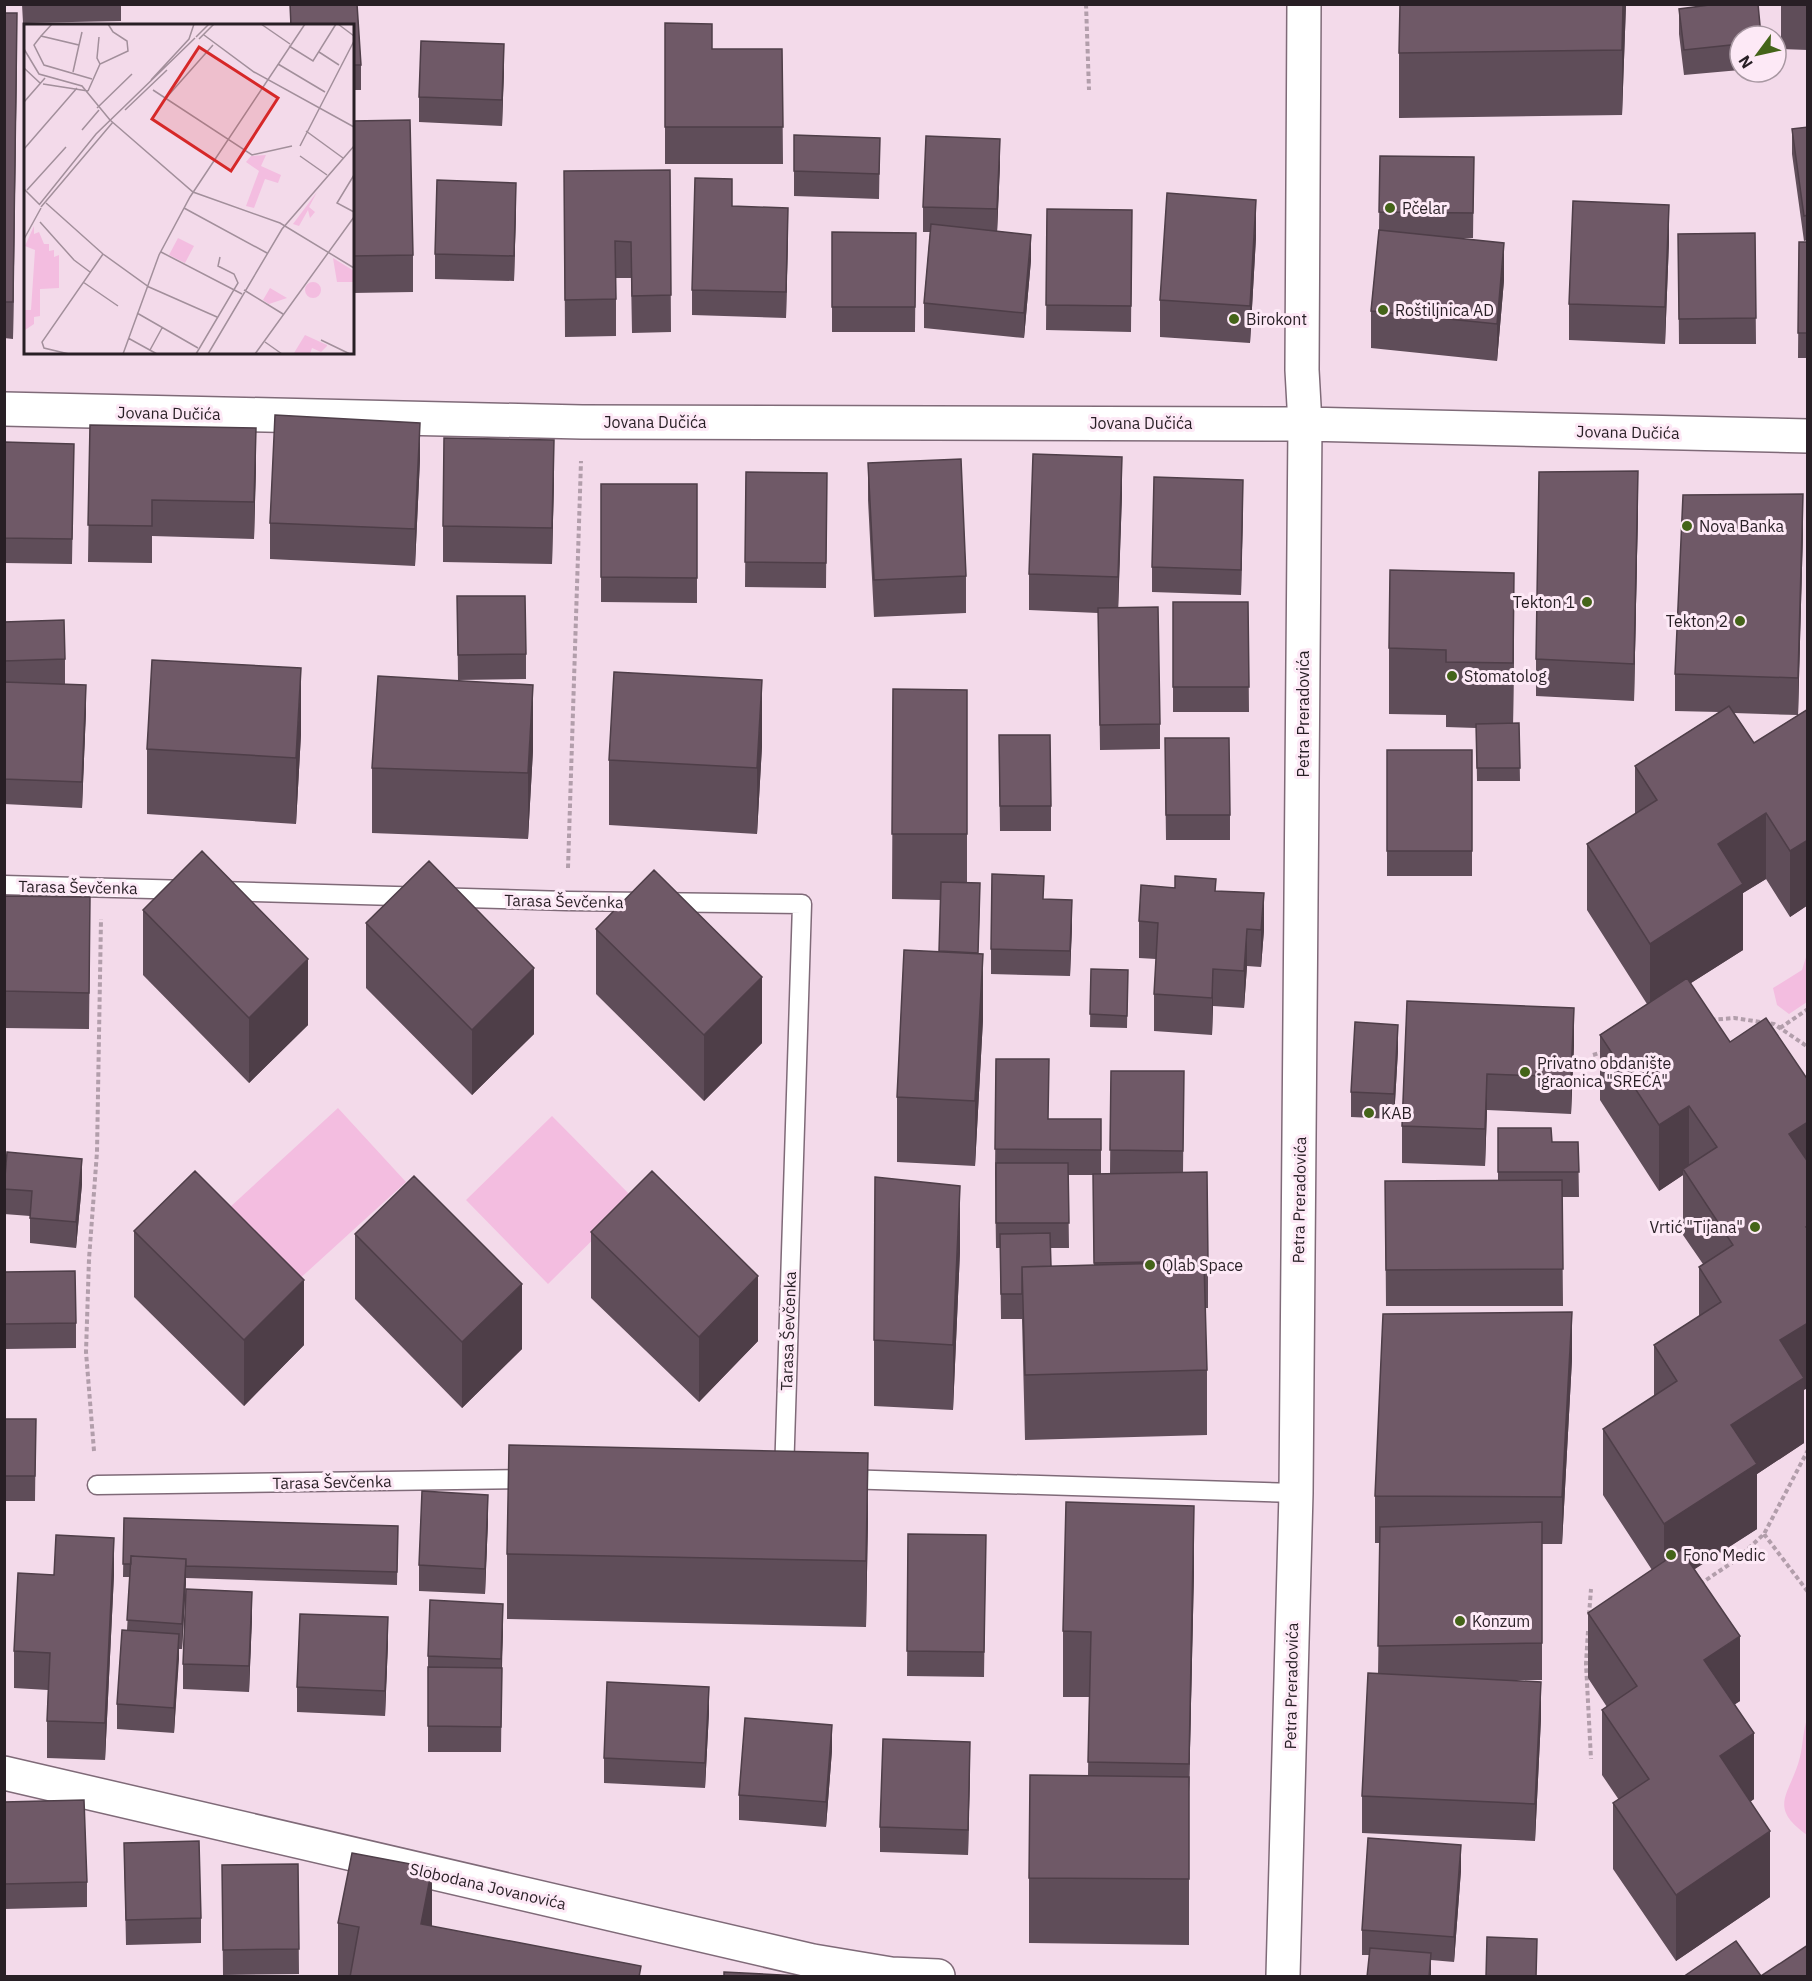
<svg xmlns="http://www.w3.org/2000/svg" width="1812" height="1981" viewBox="0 0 1812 1981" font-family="'IBM Plex Sans',sans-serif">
  <rect width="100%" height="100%" fill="#f3daea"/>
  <path fill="#f3bde0" d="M1807,954V1002L1789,1014L1777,1005L1773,988L1802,970Z
    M338,1108L406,1182L296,1282L229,1208Z
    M552,1116L634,1199L548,1284L466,1200Z
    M1807,1719V1835C1766,1806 1791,1794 1800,1757C1803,1745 1803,1731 1807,1719Z"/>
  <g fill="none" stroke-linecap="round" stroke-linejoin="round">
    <defs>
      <path id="service" d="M4,885L189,890
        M219,891L567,901L802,904L784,1475
        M843,1479L1296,1493
        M97,1485L533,1479"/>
      <path id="minor" d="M4,409L582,422L1305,424L1808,436
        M4,1773L813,1961L891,1974L938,1976
        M1283,1976L1296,1493L1305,424L1302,370L1304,4"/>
    </defs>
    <use href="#service" stroke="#7f6a78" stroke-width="21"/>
    <use href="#minor" stroke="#7f6a78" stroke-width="36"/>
    <path stroke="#b29eab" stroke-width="4" stroke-dasharray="4.5 3" stroke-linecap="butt" d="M1086,4L1089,90
      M568,868L581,461
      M1711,1020L1734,1018L1774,1024L1808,1047
      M1780,1028L1808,1009
      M1593,1055L1603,1052
      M94,1451L86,1352L89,1259L97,1152L101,919
      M1764,1534L1808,1592
      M1700,1584L1736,1560L1764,1534L1808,1450
      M1589,1615L1591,1589
      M1588,1631L1586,1664L1591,1759"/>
    <use href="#service" stroke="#fff" stroke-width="18"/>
    <use href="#minor" stroke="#fff" stroke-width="33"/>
  </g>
  <path fill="#5f4d59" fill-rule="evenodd" d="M22,4H121V21L23,23Z
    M290,4H357L361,65V90H352V26H290Z
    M1626,4L1622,115L1399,118V53Z
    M1781,4H1808V50L1781,49Z
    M1679,9L1740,36V70L1684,75L1679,34Z
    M4,13L17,50L13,339L4,338Z
    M665,23L712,49H782L783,164H665Z
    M504,69L502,126L419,122V97Z
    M352,121L413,255V292L352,293Z
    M1808,127V240L1804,241L1792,154V129Z
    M794,135L880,138L879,199L794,196Z
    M1380,156L1474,157L1473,238H1457L1504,280L1497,361L1371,348V311L1379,230Z
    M1000,164L997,231L1031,260L1024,338L924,328V303L930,232H923V207Z
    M670,170L671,332L632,333L631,278H616V336L565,337L564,171Z
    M732,206L788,233L786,318L692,315V290Z
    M516,208L514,281L435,279V254Z
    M1047,209L1132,210L1131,332L1046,330Z
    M832,232L916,233L915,332H832Z
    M1755,233L1756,344H1679L1678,234Z
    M1256,237L1250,343L1160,337V300Z
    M1669,241L1665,344L1569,340V304Z
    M1799,242H1808V358H1798Z
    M90,425L256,465L254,539L152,536V563L88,562Z
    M4,442L74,444L72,564L4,563Z
    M420,459L415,566L270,559V523Z
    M868,463L966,576V613L874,617L868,500Z
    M746,472L827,473L826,588L745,587Z
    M554,477L552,564L443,562V526Z
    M601,484H697V603L601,602Z
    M1122,494L1118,608L1160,724V749L1100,750L1098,613L1029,610V574Z
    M1243,505L1241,595L1152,592V567Z
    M1638,508L1634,701L1536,696V659Z
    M1803,531L1798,715L1808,709V905L1790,917L1766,879L1743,893V950L1691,983L1804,1390V1443L1757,1474V1529L1694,1569L1740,1701L1735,1704L1754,1799L1750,1802L1770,1897L1676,1961L1613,1869V1803L1619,1800L1602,1775V1710L1607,1707L1588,1678V1613L1652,1570L1603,1495V1429L1654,1396V1345L1699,1316V1267L1703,1264L1683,1235V1175L1659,1191L1600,1100V1035L1647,1004L1587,910V844L1635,814V766L1719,712L1675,711V674ZM1734,713L1798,715L1754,743Z
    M457,596L526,654V679L458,680Z
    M1173,602H1248L1249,712H1173Z
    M4,622L65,659V684L86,710L82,808L4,804Z
    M1514,638L1513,723H1519L1520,781H1477L1476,728L1446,727V715L1389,714V648Z
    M893,689L967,690V883L980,908L978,953L983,1019L975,1166L897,1162V1097L939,951L941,900L892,899Z
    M301,734L296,824L147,814V749Z
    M762,746L757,834L609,825V760Z
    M533,750L528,839L372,833V768Z
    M1387,750H1472V876H1387Z
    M999,760L1051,806V831H1000Z
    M1165,763L1230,815V840H1166Z
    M1216,891L1264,930L1261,967L1247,966L1244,1008L1213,1006L1212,1035L1154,1031V994L1156,959L1139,958V921Z
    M4,896L90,934L89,1029L4,1028Z
    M1044,899L1072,925L1070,976L991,974V949Z
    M143,910L308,1025L249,1083L143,975Z
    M366,923L534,1034L472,1095L366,988Z
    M596,929L762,1043L704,1101L596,994Z
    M1091,969L1128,970L1127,1028L1090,1027Z
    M1407,1001L1574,1045L1571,1114L1487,1110L1485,1166L1402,1163V1126Z
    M1398,1050L1394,1119L1351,1117V1092Z
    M996,1059L1048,1119H1101V1174H1110L1111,1071H1184L1183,1173L1208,1261V1308H1205L1207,1370V1435L1025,1440L1022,1319H1001L1000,1248H996L995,1174ZM1068,1175H1093L1094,1265L1051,1266L1050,1248H1069Z
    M1498,1128L1552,1142H1578L1579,1197H1562L1563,1306H1386L1385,1181H1498Z
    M4,1179L82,1184L76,1248L30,1243V1216L4,1214Z
    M134,1231L304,1345L244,1406L134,1297Z
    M591,1232L758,1341L699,1402L591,1298Z
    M355,1234L522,1349L462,1408L355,1299Z
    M960,1251L953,1410L874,1406V1340Z
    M4,1272L76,1323V1348L4,1349Z
    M1572,1359L1562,1544H1542V1680H1510L1541,1718L1535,1841L1362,1833V1796L1378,1674L1380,1543H1375V1496Z
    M4,1419H36L35,1501H4Z
    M124,1518L398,1526L397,1585L186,1578L182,1649H179L174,1733L117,1729V1704L127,1630L130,1577H123Z
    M868,1518L866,1627L507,1619V1554Z
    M488,1520L485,1594L419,1591V1565Z
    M908,1534L986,1535L984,1677L907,1676Z
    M1194,1571L1189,1792V1945L1029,1943V1878L1088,1776L1089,1697H1063V1631Z
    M114,1574L105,1760L47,1758V1721L48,1690L14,1688V1651L54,1575Z
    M252,1617L249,1692L183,1689V1664Z
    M503,1629L502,1668L501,1752H428V1656Z
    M388,1642L385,1716L297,1712V1687Z
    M709,1712L705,1788L604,1783V1758Z
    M832,1750L826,1827L739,1820V1795Z
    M970,1767L968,1855L880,1852V1827Z
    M4,1802L87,1882V1907L4,1909Z
    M124,1843L201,1918V1943L126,1945Z
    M298,1864L299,1974L223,1975L222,1865Z
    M1461,1870L1454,1962L1431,1960V1977L1369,1955H1362V1930Z
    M338,1923L432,1926L641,1977H338Z"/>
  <path fill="#4e3e48" d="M1623,4H1626L1622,115V50Z
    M17,13V50L13,339V302Z
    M504,44V69L502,126V100Z
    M1000,139V164L997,234V209Z
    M516,183V208L514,281V256Z
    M1256,200V237L1250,343V306Z
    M1669,205V241L1665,344V307Z
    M788,208V233L786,318V292Z
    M1031,235V260L1024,338V313Z
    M1504,243V280L1497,361V324Z
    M420,423V459L415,566V529Z
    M256,428V465L254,539V502Z
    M554,440V477L552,564V528Z
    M1122,457V494L1118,614V577Z
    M1638,471V508L1634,701V664Z
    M1243,480V505L1241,595V570Z
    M1803,494V531L1798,715V678Z
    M1514,573V638L1513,728V663Z
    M301,668V734L296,824V758Z
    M762,680V746L757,834V768Z
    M86,685V710L82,808V782Z
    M533,685V750L528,839V773Z
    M1766,813V879L1743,893V950L1650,1009V944L1718,844Z
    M1808,840V905L1790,917V851Z
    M1264,893V930L1261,967V930Z
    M1072,900V925L1070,976V951Z
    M1247,929V966L1244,1008V971Z
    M983,954V1019L975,1166V1101Z
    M308,959V1025L249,1083V1018Z
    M534,968V1034L472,1095V1030Z
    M1213,969V1006L1212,1035V998Z
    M762,977V1043L704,1101V1035Z
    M1574,1008V1045L1571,1114V1077Z
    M1398,1025V1050L1394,1119V1094Z
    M1487,1074V1110L1485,1166V1129Z
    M1689,1106V1171L1683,1169V1175L1659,1191V1125Z
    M1808,1122V1187L1789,1134Z
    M82,1159V1184L76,1248V1222Z
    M960,1186V1251L953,1410V1345Z
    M758,1276V1341L699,1402V1337Z
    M304,1280V1345L244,1406V1340Z
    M522,1284V1349L462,1408V1342Z
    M1572,1312V1359L1562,1544V1497Z
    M1808,1323V1388L1804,1390V1443L1757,1474V1529L1664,1589V1524L1731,1425L1780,1340Z
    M868,1453V1518L866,1627V1561Z
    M488,1495V1520L485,1594V1569Z
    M1194,1506V1571L1189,1792V1945V1764Z
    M114,1538V1574L105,1760V1723Z
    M186,1559V1584L182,1649V1624Z
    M252,1592V1617L249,1692V1666Z
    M503,1604V1629L501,1684V1659Z
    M388,1617V1642L385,1716V1691Z
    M179,1634V1659L174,1733V1708Z
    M1740,1636V1701L1704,1725V1660Z
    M1541,1682V1718L1535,1841V1804Z
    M709,1687V1712L705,1788V1763Z
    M832,1725V1750L826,1827V1802Z
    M1754,1733V1799L1720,1822V1756Z
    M970,1742V1767L968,1855V1830Z
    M1770,1831V1897L1676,1961V1895Z
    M1461,1845V1870L1454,1962V1937Z
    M432,1868V1934L421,1924Z
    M1431,1953V1977H1429Z"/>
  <path fill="#6f5967" stroke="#4e3e48" stroke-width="1.5" d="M290,4H357L361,65H352V26H291Z
    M1400,4H1623L1622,50L1399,53Z
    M1717,4H1758L1761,36H1740V44L1684,50L1679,9Z
    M4,13H17L13,302H4Z
    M665,23L712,24V49H782L783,127H665Z
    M421,41L504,44L502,100L419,97Z
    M410,120L413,255L352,256V121Z
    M1808,127V215L1804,216L1792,129Z
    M794,135L880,138L879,174L794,171Z
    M926,136L1000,139L997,209L923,207Z
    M1380,156L1474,157L1473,213L1379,212Z
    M670,170L671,295L632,296L631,242L615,241L616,299L565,300L564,171Z
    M695,178L732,179V206L788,208L786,292L692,290Z
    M437,180L516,183L514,256L435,254Z
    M1167,193L1256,200L1250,306L1160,300Z
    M1573,201L1669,205L1665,307L1569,304Z
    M1047,209L1132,210L1131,306L1046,305Z
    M931,224L1031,235L1024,313L924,303Z
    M1379,230L1504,243L1497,324L1371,311Z
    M832,232L916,233L915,307H832Z
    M1755,233L1756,318L1679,319L1678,234Z
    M1799,242H1808V333H1798Z
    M275,415L420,423L415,529L270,523Z
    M90,425L256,428L254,502L152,500V526L88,525Z
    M444,438L554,440L552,528L443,526Z
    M4,442L74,444L72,539L4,538Z
    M1033,454L1122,457L1118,577L1029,574Z
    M961,459L966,576L874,580L868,463Z
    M1638,471L1634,664L1536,659L1539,472Z
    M746,472L827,473L826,563L745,562Z
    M1154,477L1243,480L1241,570L1152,567Z
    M601,484H697V578L601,577Z
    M1803,494L1798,678L1675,674L1683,495Z
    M1390,570L1514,573L1513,663L1446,662V650L1389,648Z
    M457,596H525L526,654L458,655Z
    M1173,602H1248L1249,687H1173Z
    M1158,607L1160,724L1100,725L1098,608Z
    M64,620L65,659L4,661V622Z
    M152,660L301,668L296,758L147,749Z
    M614,672L762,680L757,768L609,760Z
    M378,676L533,685L528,773L372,768Z
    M4,682L86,685L82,782L4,779Z
    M893,689L967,690V834H892Z
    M1729,706L1754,743L1808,709V840L1790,851L1766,813L1718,844L1743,884L1650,944L1587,844L1657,800L1635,766Z
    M1519,723L1520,768H1477L1476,724Z
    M999,735H1050L1051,806H1000Z
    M1165,738H1229L1230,815H1166Z
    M1387,750H1472V851H1387Z
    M202,851L308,959L249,1018L143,910Z
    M429,861L534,968L472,1030L366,923Z
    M654,870L762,977L704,1035L596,929Z
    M992,874L1044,876L1043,899L1072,900L1070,951L991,949Z
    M1175,876L1216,879L1215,891L1264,893L1261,930L1247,929L1244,971L1213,969L1212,998L1154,994L1158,923L1139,921L1141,885L1175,888Z
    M941,882L980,883L978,953L939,951Z
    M4,896L90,897L89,993L4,991Z
    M904,950L983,954L975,1101L897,1097Z
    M1091,969L1128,970L1127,1016L1090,1014Z
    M1687,978L1730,1042L1766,1018L1808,1080V1122L1789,1134L1808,1162V1226L1806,1227L1808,1229V1323L1780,1340L1804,1378L1731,1425L1757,1464L1664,1524L1603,1429L1677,1381L1654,1345L1721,1302L1699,1267L1733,1245L1683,1169L1717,1147L1689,1106L1659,1125L1600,1035Z
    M1407,1001L1574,1008L1571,1077L1487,1074L1485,1129L1402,1126Z
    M1355,1022L1398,1025L1394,1094L1351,1092Z
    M996,1059H1049L1048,1119H1101V1150L995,1149Z
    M1111,1071H1184L1183,1151L1110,1150Z
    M1498,1128H1551L1552,1142H1578L1579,1172H1498Z
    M7,1152L82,1159L76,1222L30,1218L32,1191L4,1189Z
    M996,1163H1068L1069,1223H996Z
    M195,1171L304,1280L244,1340L134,1231Z
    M652,1171L758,1276L699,1337L591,1232Z
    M1207,1172L1208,1261L1094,1263L1093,1174Z
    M414,1176L522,1284L462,1342L355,1234Z
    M875,1177L960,1186L953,1345L874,1340Z
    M1562,1180L1563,1269L1386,1270L1385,1181Z
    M1050,1233L1051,1266L1022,1267V1294H1001L1000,1234Z
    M1204,1262L1207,1370L1025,1375L1022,1267Z
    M75,1271L76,1323L4,1324V1272Z
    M1572,1312L1562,1497L1375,1496L1383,1314Z
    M4,1419H36L35,1476H4Z
    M509,1445L868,1453L866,1561L507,1554Z
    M422,1491L488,1495L485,1569L419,1565Z
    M1066,1502L1194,1506L1189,1764L1088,1762L1091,1632L1063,1631Z
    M124,1518L398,1526L397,1572L186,1566V1559L131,1556V1564H123Z
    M1542,1522V1643L1378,1646L1380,1527Z
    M908,1534L986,1535L984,1652L907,1651Z
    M56,1535L114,1538L105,1723L47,1721L50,1653L14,1651L18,1573L54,1575Z
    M1681,1550L1740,1636L1704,1660L1754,1733L1720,1756L1770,1831L1676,1895L1613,1803L1649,1779L1602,1710L1637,1686L1588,1613Z
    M131,1556L186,1559L182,1624L127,1620Z
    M186,1589L252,1592L249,1666L183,1664Z
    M430,1600L503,1604L501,1659L428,1656Z
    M300,1614L388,1617L385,1691L297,1687Z
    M122,1630L179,1634L174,1708L117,1704Z
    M428,1667L502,1668L501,1727L428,1726Z
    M1368,1673L1541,1682L1535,1804L1362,1796Z
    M607,1682L709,1687L705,1763L604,1758Z
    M745,1718L832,1725L826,1802L739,1795Z
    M883,1739L970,1742L968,1830L880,1827Z
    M1030,1775L1189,1777V1879L1029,1878Z
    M84,1800L87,1882L4,1884V1802Z
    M1368,1838L1461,1845L1454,1937L1362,1930Z
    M199,1841L201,1918L126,1920L124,1843Z
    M352,1853L432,1868L421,1924L641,1966L639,1977H350L359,1927L338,1923Z
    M298,1864L299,1949L223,1950L222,1865Z
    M1487,1937L1537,1939L1536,1977H1486Z
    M1736,1941L1761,1976L1808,1945V1977H1683Z
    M1370,1948L1431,1953L1429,1977H1367Z
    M724,1972L800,1976V1977H724Z"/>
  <g fill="#446419" stroke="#fde9f6" stroke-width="2">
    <circle cx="1390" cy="208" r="6"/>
    <circle cx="1383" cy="310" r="6"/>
    <circle cx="1234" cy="319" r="6"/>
    <circle cx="1687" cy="526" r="6"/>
    <circle cx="1587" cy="602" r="6"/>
    <circle cx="1740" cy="621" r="6"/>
    <circle cx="1452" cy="676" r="6"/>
    <circle cx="1525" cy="1072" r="6"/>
    <circle cx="1369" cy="1113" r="6"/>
    <circle cx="1755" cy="1227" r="6"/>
    <circle cx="1150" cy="1265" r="6"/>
    <circle cx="1671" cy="1555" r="6"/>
    <circle cx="1460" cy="1621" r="6"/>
  </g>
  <g text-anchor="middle" stroke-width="6" stroke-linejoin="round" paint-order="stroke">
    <g font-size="16" fill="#281f25" stroke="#fde9f6" text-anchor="start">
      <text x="1402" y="214">Pčelar</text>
      <text x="1395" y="316">Roštiljnica AD</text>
      <text x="1246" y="325">Birokont</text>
      <text x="1699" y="532">Nova Banka</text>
      <text x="1575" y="608" text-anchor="end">Tekton 1</text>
      <text x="1728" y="627" text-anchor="end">Tekton 2</text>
      <text x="1464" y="682">Stomatolog</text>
      <text x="1537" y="1069">Privatno obdanište<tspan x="1537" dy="18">igraonica "SREĆA"</tspan></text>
      <text x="1381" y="1119">KAB</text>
      <text x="1743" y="1233" text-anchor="end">Vrtić "Tijana"</text>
      <text x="1162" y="1271">Qlab Space</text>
      <text x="1683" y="1561">Fono Medic</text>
      <text x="1472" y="1627">Konzum</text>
    </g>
    <g font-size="16" fill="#281f25" stroke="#fde9f6">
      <text transform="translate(169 413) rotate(1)" y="6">Jovana Dučića</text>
      <text x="655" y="428">Jovana Dučića</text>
      <text x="1141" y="429">Jovana Dučića</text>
      <text transform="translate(1628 432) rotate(1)" y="6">Jovana Dučića</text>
      <text transform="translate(1303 714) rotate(-90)" y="6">Petra Preradovića</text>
      <text transform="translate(78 887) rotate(1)" y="6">Tarasa Ševčenka</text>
      <text transform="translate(564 901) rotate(1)" y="6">Tarasa Ševčenka</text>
      <text transform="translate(1299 1200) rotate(-89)" y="6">Petra Preradovića</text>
      <text transform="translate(788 1331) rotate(-88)" y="6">Tarasa Ševčenka</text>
      <text transform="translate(332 1482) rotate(-1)" y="6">Tarasa Ševčenka</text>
      <text transform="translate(1291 1686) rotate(-89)" y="6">Petra Preradovića</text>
      <text transform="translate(488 1886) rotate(13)" y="6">Slobodana Jovanovića</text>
    </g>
  </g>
  <g transform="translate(24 24)">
    <rect width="330" height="330" fill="#f3daea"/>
    <path d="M242,131L237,142L257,151L254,159L241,155L230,184L222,182L235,147L222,138L227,132ZM293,168L285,183L291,188L286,194L284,186L275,202L269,200ZM154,214L170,222L161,239L145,231Z" fill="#f3bde0"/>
    <path d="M10,202V210L15,208L20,220H25V227L30,226V233L35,231V264L16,265V292L10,293V300L1,306L0,313V286H7L11,226L1,222ZM309,234L330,247V258H313ZM281 266a8 8 0 1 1 16 0a8 8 0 1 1-16 0ZM246,264L263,274L245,280L239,276ZM281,311L303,321V322L297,328L288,324L286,330L270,329Z" fill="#f3bde0"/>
    <path fill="none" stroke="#a28f9b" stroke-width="1.5" d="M28,0L17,12L55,21L58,8M237,0L266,20M314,0L330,12M180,11L230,48L330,103M17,12L10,21L20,41L68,55M75,13L73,34L76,40M172,13L185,0M175,15L190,0M265,22L289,37L312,0M0,25L15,50L58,62L86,96M295,28L315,41M254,40L301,68M0,44L16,59M49,48L55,21M127,56L165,15L170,0M19,60L64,67M129,66L228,131L268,122M64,67L76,40L104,27L103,17L89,8L84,0M142,74L189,21M0,78L21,54M73,84L108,50M101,86L143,46M86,96L169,168L256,199L330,244M58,106L75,86M282,107L319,134M276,122L330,17M0,125L53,64M276,132L303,151M330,151L313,179L330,188M0,165L15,180M3,166L42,123M22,179L79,230L125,263L193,293M15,181L72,110L171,14M17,183L89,98M160,184L243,229M16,198L50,236L66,248M0,215L17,184M137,228L218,270M59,258L94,282M220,266L259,290M113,289L174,324M104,314L133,330M297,316L326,330M241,318L258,330M126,326L138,304M45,330L20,324L18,318L79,230M99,330L135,231L166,173L281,0M172,330L214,259L210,250L194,242L196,233M184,330L258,205L330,122M231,330L330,193"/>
    <path fill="#d62828" fill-opacity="0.15" stroke="#d62828" stroke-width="3" d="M175,23L254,74L207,147L128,95Z"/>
    <rect width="330" height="330" fill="none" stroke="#281f25" stroke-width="3"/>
  </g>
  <rect width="1812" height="1981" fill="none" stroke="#281f25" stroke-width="12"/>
  <g transform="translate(1758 54) rotate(237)"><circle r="28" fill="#fde9f6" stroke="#a898a2" stroke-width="1.5"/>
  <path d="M0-4.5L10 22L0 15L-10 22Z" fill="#446419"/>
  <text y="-9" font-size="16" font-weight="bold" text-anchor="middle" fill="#281f25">N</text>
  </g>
</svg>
